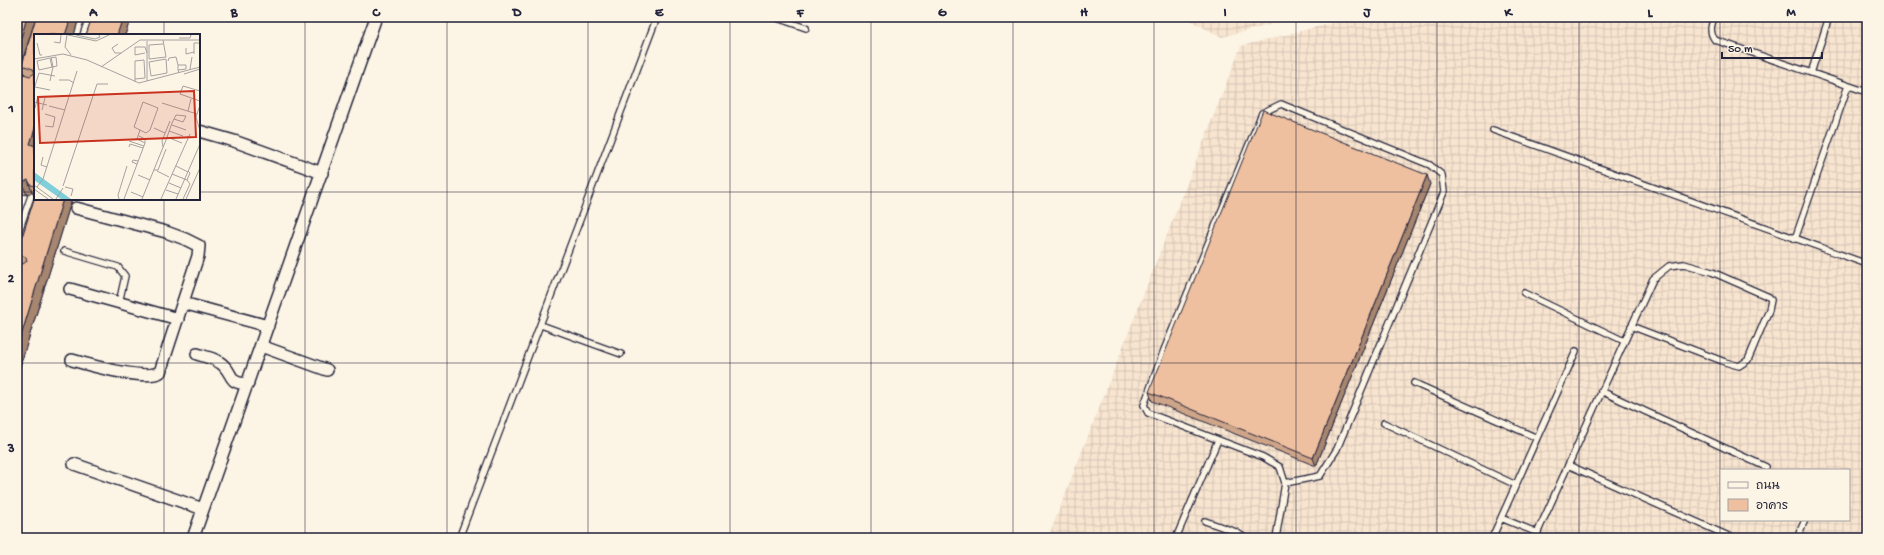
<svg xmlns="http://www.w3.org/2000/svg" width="1884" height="555" viewBox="0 0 1884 555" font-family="'Gochi Hand','Playpen Sans Thai',sans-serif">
  <defs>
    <pattern id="industrial-grid" width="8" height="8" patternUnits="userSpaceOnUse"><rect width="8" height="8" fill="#f8e5d0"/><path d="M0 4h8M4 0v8" fill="none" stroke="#d4c4b4"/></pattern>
  </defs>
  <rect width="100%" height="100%" fill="#fcf5e5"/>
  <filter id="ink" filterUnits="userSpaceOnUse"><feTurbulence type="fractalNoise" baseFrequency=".025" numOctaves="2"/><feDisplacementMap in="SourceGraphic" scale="8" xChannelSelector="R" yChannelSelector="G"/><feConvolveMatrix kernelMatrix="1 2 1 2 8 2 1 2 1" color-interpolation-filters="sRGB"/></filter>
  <g filter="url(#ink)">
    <path fill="url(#industrial-grid)" fill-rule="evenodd" d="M1183,17H1300L1222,37Z
      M1356,17H1867V538H1048L1241,46ZM1721,470H1849V520H1721Z"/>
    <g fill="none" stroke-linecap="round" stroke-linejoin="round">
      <defs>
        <path id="service" d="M774,17L806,28
          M1714,17C1711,26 1709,32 1715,40L1867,92
          M83,35L87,23
          M1811,73L1829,17
          M1281,104L1430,165L1442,175L1444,192L1337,449L1320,476L1285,483L1280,467L1263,457L1148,413L1144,405L1164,350L1262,113Z
          M1493,130L1867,264
          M17,236L31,196
          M1795,239L1848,86
          M64,251L118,267L125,276L119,303
          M1524,293L1624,341
          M541,325L621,354
          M1414,383L1537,438
          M1601,391L1766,467
          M1384,423L1516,485
          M1568,465L1733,538
          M1501,518L1538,533
          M1205,521L1236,532L1245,538
          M459,538L657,17
          M1176,538L1218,440
          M1276,538L1285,483
          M1492,538L1576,351
          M1535,538L1653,279L1669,266L1684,264L1712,272L1769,297L1771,300L1769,310L1748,360L1739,366L1725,362L1631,326
          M1797,538L1805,520"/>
        <path id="minor" d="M199,131L234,141L322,173
          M70,289L178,319
          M183,303L268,326
          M261,346L327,370
          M197,354C206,357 218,359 224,366C234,376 228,383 248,384
          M72,360C89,365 146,381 160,372L198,256L199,246L185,239L166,232L76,208
          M74,464L203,509
          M193,538L376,17"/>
      </defs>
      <use href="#service" stroke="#22223b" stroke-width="8"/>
      <use href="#minor" stroke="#22223b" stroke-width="14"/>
      <use href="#service" stroke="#fcf5e5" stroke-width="5.5"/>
      <use href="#minor" stroke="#fcf5e5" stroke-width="11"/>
    </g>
    <path fill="#cea589" stroke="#22223b" d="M17,17H36L19,73L25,75L22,65L36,17H131L125,35H86L90,23L89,20L88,19L83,22L78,21L74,35H35V199H72L17,376L21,263L17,253L35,197L32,192L27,195L22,194L17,211Z
      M1430,184L1316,466L1152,401L1149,392Z"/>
    <path fill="#a7866f" stroke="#22223b" d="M27,17H36L18,75L17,72V52Z
      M71,17H77L78,21L74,35H65Z
      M81,17H87L88,19L83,22Z
      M123,17H131L125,35H117Z
      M35,128V154L30,144Z
      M1427,175L1430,184L1316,466L1313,458Z
      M28,180L32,192L27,195L22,183Z
      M18,182L22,194L17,211V185Z
      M63,199H72L17,376V349Z"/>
    <path fill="#efc09f" stroke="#22223b" d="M17,17H27L17,52Z
      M36,17H71L65,35H35V128L30,144L35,146V186L31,185L28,180L22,183L18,182L17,185V72L30,76L35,73L33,69L22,65Z
      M92,17H123L117,35H86Z
      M1263,110L1427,175L1313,458L1149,392Z
      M35,196V199H63L17,349V262L23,264L27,261L26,257L17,253Z"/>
  </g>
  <path fill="none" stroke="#22223b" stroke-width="1" stroke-opacity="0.55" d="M164,17V35M305,17V538M447,17V538M588,17V538M730,17V538M871,17V538M1013,17V538M1154,17V538M1296,17V538M1437,17V538M1579,17V538M1720,17V538M17,192H35M199,192H1867M164,199V538M17,363H1867"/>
  <g transform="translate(34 34)">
    <rect width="166" height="166" fill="#fcf5e5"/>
    <path d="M0,138L37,165H27L0,146Z" fill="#7fcfda"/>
    <path fill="none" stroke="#a5a1a1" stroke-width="1" d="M33,1L31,13L37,21M34,1L62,7L75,1M42,1L61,5L66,3L65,1M145,4H156L157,1M129,6L132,23L115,25V11L129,10M113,7V47M20,8L26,9L27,1M3,9L6,21H8M84,10L78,14L81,19H87M152,14V20L160,18M111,19L101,21V13H111L113,19M160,20V9H166M17,24L22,23L23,32L5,36L3,27L16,24L18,33M0,25L29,20L53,26L105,49L166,33M132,25L133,39L117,42L115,28ZM134,27L135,24L142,23L144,31M67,33L106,6H166M156,35L158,23M144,36L152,35V31H144V36L145,39M150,40L166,35M101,45L111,44L110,26L101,27V48M25,46H35L40,49M16,47L19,33L17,23M1,53L16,56M0,55L5,39L21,42M166,57L149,52L146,60L166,67M0,68L13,71M109,68L124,74L116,96L112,99L100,93ZM128,69L163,80M166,71L162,83L166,97M15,72L31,76M1,74L4,62M8,76L11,64M154,77L157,65M11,80L21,83L19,93L11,92M138,91L152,96M120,94L131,99M106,96L103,105L111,109M135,97L149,102M133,103L148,109M95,107L110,112M95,113L96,110L109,114M129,113L128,107L136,87M9,123L7,131L13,133M103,130L98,128L99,126L104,127M142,132L154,138M120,136H124L132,115M123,137L135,143M138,140L153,146L156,139L154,137M104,141L116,146M135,149L147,154M0,151L19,165M29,152L63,50H74M3,153L9,145L43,37M31,153L39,155L37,162M0,155L14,165M132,156L144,160M97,158L109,163M22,165L29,154M85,165L84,161L93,132M90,165L111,109V105L105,102M108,165L132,106L138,89L142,81L152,82L149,88L140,85M127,165L156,100M142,165L166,110M149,165L156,150L153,146M152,165L166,134"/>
    <path fill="#c8321e" fill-opacity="0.15" stroke="#c8321e" stroke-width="2" d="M160,57L162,103L6,109L4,63Z"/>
    <rect width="166" height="166" fill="none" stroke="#22223b" stroke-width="2"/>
  </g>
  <rect width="1884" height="555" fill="none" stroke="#fcf5e5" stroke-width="44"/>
  <rect x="1720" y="469" width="130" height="52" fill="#fcf5e5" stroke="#a5a1a1"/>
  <rect x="1728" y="482" width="20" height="6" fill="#fcf5e5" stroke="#a5a1a1"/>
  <text x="1756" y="489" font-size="12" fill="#22223b">ถนน</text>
  <rect x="1728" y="499" width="20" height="12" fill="#efc09f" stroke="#a5a1a1"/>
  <text x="1756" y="509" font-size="12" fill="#22223b">อาคาร</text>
  <path d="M1722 52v6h100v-6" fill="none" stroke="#22223b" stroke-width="2"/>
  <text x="1728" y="52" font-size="12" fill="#22223b" stroke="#fcf5e5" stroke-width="3" paint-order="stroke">50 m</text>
  <rect x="22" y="22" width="1840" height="511" fill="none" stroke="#22223b" stroke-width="1.5"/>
  <g font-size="13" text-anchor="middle" font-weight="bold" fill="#22223b">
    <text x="93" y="16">A</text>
    <text x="234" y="16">B</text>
    <text x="376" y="16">C</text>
    <text x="517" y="16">D</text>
    <text x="659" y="16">E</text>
    <text x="800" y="16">F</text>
    <text x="942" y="16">G</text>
    <text x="1084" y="16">H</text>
    <text x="1225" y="16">I</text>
    <text x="1367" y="16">J</text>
    <text x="1508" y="16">K</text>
    <text x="1650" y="16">L</text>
    <text x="1791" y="16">M</text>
    <text x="11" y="112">1</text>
    <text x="11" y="282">2</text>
    <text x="11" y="452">3</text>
  </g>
</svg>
